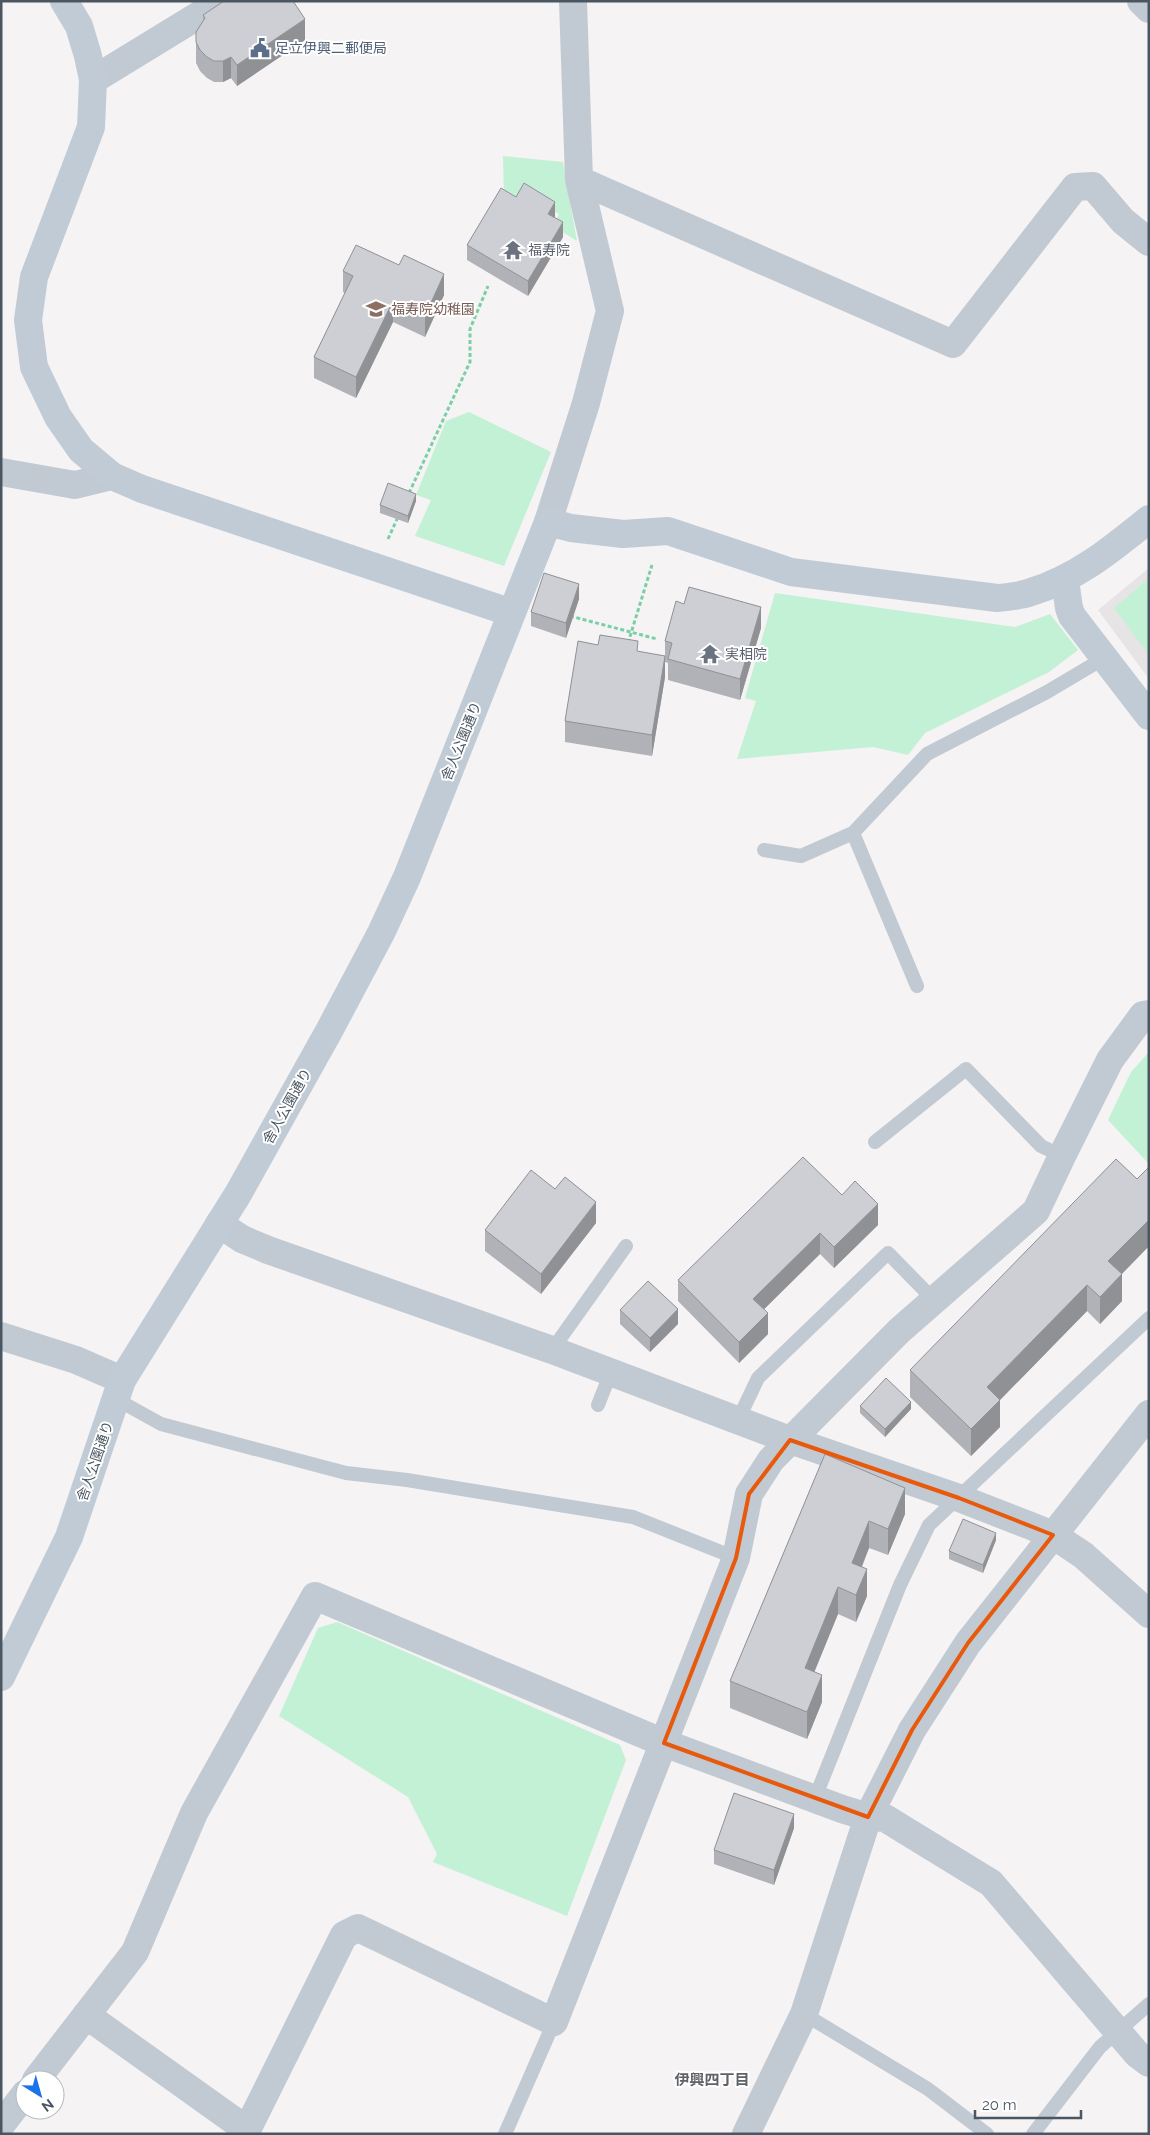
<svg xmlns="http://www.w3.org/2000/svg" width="1150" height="2135" viewBox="0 0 1150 2135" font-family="Raleway,'Noto Sans JP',sans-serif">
  <rect width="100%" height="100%" fill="#f5f3f3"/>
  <path fill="#e6e4e5" d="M1149,568V679L1098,610Z"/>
  <path fill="#c3f1d5" d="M503,156L563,162L577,241L553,226L559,214L524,194L515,206L504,199Z
    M469,412L551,452L504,566L415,536L431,500L416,495L446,421Z
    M1149,578V655L1114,608Z
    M775,593L1015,627L1050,614L1078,650L1049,672L925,733L908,755L873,747L737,759L756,701L745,698Z
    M1149,1052V1164L1108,1120L1131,1072Z
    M337,1622L620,1745L626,1760L567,1916L433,1862L437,1854L408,1797L279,1716L318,1628Z"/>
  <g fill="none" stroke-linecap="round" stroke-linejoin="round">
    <path stroke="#7ad0a6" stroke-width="3" stroke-dasharray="4 2.5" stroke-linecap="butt" d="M409,493L470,362V329L488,286
      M388,539L398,517
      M570,616L657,639
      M628,643L652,565"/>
    <path stroke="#c1cad2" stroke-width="14" d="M853,833L917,986
      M764,850L801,856L853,833L927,754L1047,692L1106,657
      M875,1142L966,1069L1041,1146L1062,1156
      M552,1350L626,1246
      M116,1399L161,1424L346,1473L407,1480L633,1517L736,1558
      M598,1405L611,1372
      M738,1420L758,1378L888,1253L934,1300
      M815,1798L900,1585L929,1525L1149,1318
      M804,2014L928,2089L987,2134
      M505,2134L554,2022
      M1033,2134L1100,2047L1149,2004"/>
    <path stroke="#c1cad2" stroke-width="28" d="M573,1L579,180L953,344L1075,187L1093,186L1123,221L1149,242
      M1141,1L1149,9
      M93,80L222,1
      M1,472L75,485L112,476
      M548,522L586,403L610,311L579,180
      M219,1224L242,1239L268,1250L552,1350L790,1440L959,1498L1031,1526L1053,1535L1083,1555L1149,1614
      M1,1336L76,1360L122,1380
      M86,2015L247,2130
      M36,2080L135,1952L194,1813L315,1596L664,1743L842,1809L868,1817L885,1818L991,1883L1137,2054L1149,2063
      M1,2125L25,2094
      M245,2134L344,1935L358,1928L554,2022L736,1558L749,1494L771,1460L899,1331L1036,1211L1062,1156L1110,1060L1143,1015L1149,1014
      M746,2134L804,2014L868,1817L912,1730L968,1643L1149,1414"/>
    <path stroke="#c1cbd6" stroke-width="28" d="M64,1L79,26L88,56L93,80L91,127L34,277L28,320L34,367L58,417L81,450L112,476L142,489L512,613
      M1065,580L1069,608L1072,616L1149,716
      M1,1677L69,1537L122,1380L238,1194L329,1031L381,933L407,877L548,522L571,528L623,534L668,531L791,572L997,598C1008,597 1021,596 1031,592C1077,578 1112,549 1149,519"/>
  </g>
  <path fill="#b0b2b7" d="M203,15L305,40L237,86L231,78L223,82H214L207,78L200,71L196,63V32L203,21Z
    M516,197L555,216V217L563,237L528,296L467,260V245Z
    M343,271L444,295L425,337L393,322L356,398L314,378V357L345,293L343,292Z
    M416,501L408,523L380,513V505Z
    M579,599L566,638L531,626V612Z
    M761,628L740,700L668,680V663L665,662V677L652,756L565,742V721L638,652L665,656V641Z
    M1149,1169V1246L1122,1274V1301L1100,1324L1087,1311L1000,1400V1427L971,1456L910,1397V1370Z
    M842,1195L878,1225L834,1268L820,1254L764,1309L768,1334L739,1363L678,1301V1280Z
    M596,1223L541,1294L485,1251V1230Z
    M620,1310L678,1324L650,1352L620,1324Z
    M860,1406L911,1409L885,1437L860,1413Z
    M825,1454L905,1514L888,1555L869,1548L862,1567L867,1596L856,1622L838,1614L814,1672L822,1702L807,1739L730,1708V1681Z
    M996,1540L983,1573L949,1559V1551Z
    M794,1828L774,1885L714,1864V1850Z"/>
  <path fill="#909195" d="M305,19V40L237,86V65Z
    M231,57V78L223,82V61Z
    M555,202V216L548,228V214Z
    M563,222V237L528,296V281Z
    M444,274V295L425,337V316Z
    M393,301V322L356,398V377Z
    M416,494V501L408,523V516Z
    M579,584V599L566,638V623Z
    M761,607V628L740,700V679Z
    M665,656V677L652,756V735Z
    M596,1202V1223L541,1294V1274Z
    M878,1204V1225L834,1268V1247Z
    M1149,1220V1246L1108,1288V1261Z
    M820,1233V1254L753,1320V1299Z
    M1122,1274V1301L1100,1324V1297Z
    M1087,1285V1311L1000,1400V1427L971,1456V1429L987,1387Z
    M678,1309V1324L650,1352V1338Z
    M768,1313V1334L739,1363V1342Z
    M911,1402V1409L885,1437V1429Z
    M905,1488V1514L888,1555V1529Z
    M869,1521V1548L852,1590V1563Z
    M996,1533V1540L983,1573V1565Z
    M867,1569V1596L856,1622V1595Z
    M838,1587V1614L805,1695V1668Z
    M822,1675V1702L807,1739V1712Z
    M794,1814V1828L774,1885V1870Z"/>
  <path fill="#cdcfd5" stroke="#909195" d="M224,1H293L305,19L237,65L231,57L223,61H214L207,57L200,50L196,42V32L205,18L203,15Z
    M524,183L555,202L548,214L563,222L528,281L467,245L501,188L516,197Z
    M356,245L399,265L404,255L444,274L425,316L393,301L356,377L314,357L353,276L343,271Z
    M388,483L416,494L408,516L380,505Z
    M544,573L579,584L566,623L531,612Z
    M689,587L761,607L740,679L668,659L672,643L665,641L676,601L684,604Z
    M600,635L638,641L637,651L665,656L652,735L565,721L578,641L598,645Z
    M803,1157L842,1195L855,1181L878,1204L834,1247L820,1233L753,1299L768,1313L739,1342L678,1280Z
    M1116,1159L1137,1179L1148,1168L1149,1169V1220L1108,1261L1122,1274L1100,1297L1087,1285L987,1387L1000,1400L971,1429L910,1370Z
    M531,1170L555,1189L565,1177L596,1202L541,1274L485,1230Z
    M648,1281L678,1309L650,1338L620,1310Z
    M886,1378L911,1402L885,1429L860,1406Z
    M825,1454L905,1488L888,1529L869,1521L852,1563L867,1569L856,1595L838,1587L805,1668L822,1675L807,1712L730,1681Z
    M963,1519L996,1533L983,1565L949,1551Z
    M734,1793L794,1814L774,1870L714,1850Z"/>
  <path fill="none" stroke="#e8590c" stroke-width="4" stroke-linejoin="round" d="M790,1440L959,1498L1053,1535L968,1643L912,1730L868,1817L664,1743L736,1558L749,1494Z"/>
  <defs>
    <symbol id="civic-bare" viewBox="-9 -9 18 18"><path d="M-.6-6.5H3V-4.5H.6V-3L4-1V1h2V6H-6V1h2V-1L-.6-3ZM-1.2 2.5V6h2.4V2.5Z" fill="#5c6f8a" stroke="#fff" stroke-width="2.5" paint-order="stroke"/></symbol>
    <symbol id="temple-bare" viewBox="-9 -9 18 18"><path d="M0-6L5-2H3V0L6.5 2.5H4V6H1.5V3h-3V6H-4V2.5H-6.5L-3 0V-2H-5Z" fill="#6b7280" stroke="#fff" stroke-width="2.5" paint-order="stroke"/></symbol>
    <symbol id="school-bare" viewBox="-9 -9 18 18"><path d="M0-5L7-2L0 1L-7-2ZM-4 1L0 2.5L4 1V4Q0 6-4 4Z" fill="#8d6e63" stroke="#fff" stroke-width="2.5" paint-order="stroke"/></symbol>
  </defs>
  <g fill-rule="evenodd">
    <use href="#civic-bare" x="246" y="34" width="28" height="28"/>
    <use href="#temple-bare" x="499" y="236" width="28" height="28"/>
    <use href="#school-bare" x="362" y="295" width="28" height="28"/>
    <use href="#temple-bare" x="696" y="640" width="28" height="28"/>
  </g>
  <g text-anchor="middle" stroke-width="4" stroke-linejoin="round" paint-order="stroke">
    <g font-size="14" fill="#4e5e75" stroke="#fff" text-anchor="start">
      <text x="275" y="53">足立伊興二郵便局</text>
    </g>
    <g font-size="14" fill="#5b616d" stroke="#fff" text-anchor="start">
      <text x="528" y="255">福寿院</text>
      <text x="725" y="659">実相院</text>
    </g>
    <g font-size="14" fill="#785e54" stroke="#fff" text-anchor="start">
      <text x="391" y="314">福寿院幼稚園</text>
    </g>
    <g font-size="14" fill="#4a5661" stroke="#fff">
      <text transform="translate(461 741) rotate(-68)" y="5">舎人公園通り</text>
      <text transform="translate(287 1106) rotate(-61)" y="5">舎人公園通り</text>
      <text transform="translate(95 1461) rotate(-71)" y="5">舎人公園通り</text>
    </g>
    <g font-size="15" font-weight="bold" fill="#5f6368" stroke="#fff">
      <text x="712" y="2085">伊興四丁目</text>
    </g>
  </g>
  <rect width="1150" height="2135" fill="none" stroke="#4a5661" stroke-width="5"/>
  <g transform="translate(40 2095) rotate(143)"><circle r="24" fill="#ffffff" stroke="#b7bbc0"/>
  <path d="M0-4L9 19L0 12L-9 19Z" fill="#1a73e8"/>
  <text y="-8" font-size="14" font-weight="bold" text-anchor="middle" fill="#4a5661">N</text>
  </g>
  <path d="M975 2110v8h106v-8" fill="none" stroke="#4a5661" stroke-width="2.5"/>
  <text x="982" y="2110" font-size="15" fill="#4a5661" stroke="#ffffff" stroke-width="4" paint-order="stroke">20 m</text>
</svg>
